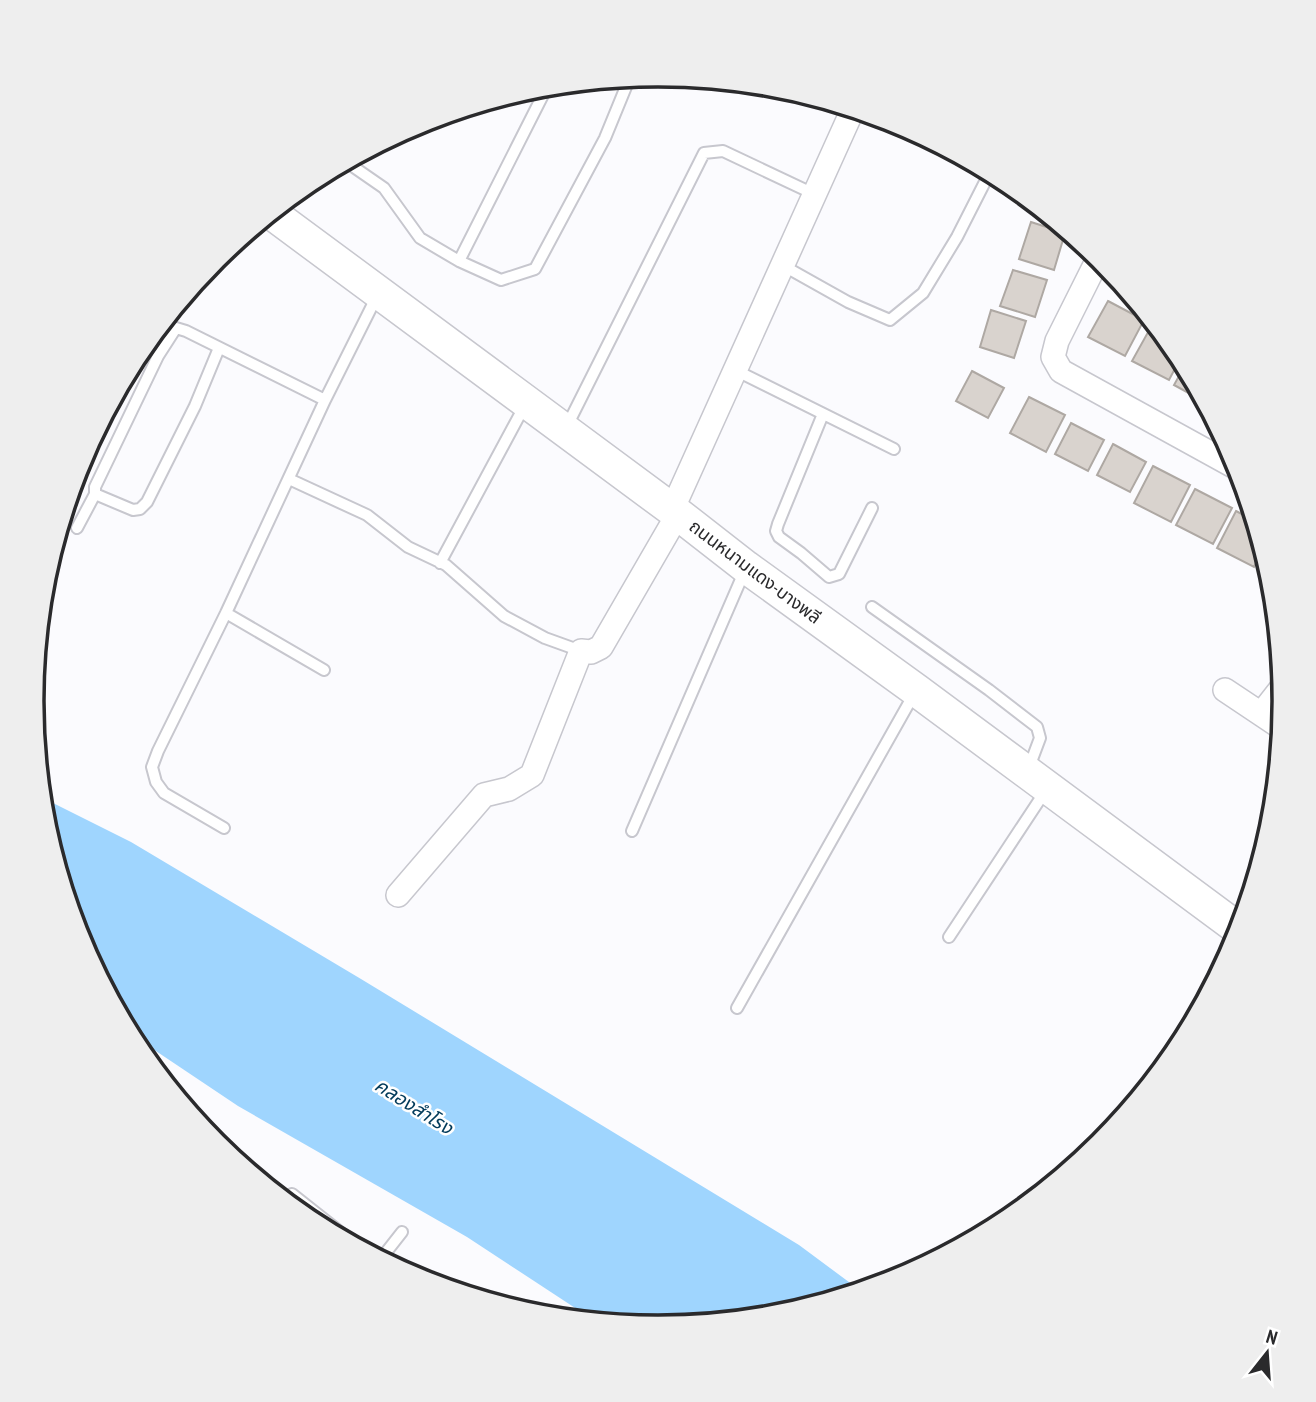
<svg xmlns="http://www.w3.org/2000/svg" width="1316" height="1402" viewBox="0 0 1316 1402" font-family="'PT Sans Narrow','Noto Sans Thai',sans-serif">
  <rect width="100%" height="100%" fill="#fbfbfe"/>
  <path fill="#9fd5fe" d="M41,797L131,842L361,979L799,1245L861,1291L780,1316L658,1327L595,1321L467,1237L238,1106L129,1033L79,940L43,823Z"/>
  <path fill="#d9d3ce" stroke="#aea8a3" stroke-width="2" d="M1040,208L1055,220L1038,215Z
    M1031,222L1065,233L1054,270L1019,259Z
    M1013,270L1047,280L1035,317L1000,306Z
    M1108,301L1144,320L1125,356L1088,337Z
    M991,310L1026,321L1014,358L980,347Z
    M1152,325L1159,329L1181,357L1169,380L1132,361Z
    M1185,365L1205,402L1174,385Z
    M972,371L1004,388L988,418L956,401Z
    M1029,397L1065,415L1046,452L1010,433Z
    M1071,423L1104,440L1088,471L1055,454Z
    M1113,444L1146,462L1130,492L1097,475Z
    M1153,466L1190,485L1171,522L1134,503Z
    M1195,489L1232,508L1213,544L1176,525Z
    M1236,511L1255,521L1263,548L1254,567L1217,548Z
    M1266,558L1272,577L1260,571Z"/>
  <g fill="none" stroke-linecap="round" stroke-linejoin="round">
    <defs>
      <path id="service" d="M345,161L384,188L420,238L459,261L501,280L535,269L605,138L630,77
        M459,261L548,85
        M782,265L848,302L890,320L923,293L957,237L990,172
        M735,370L894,449
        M823,414L778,524L776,531L779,537L801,553L829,577L839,574L872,508
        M566,428L704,153L723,151L814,194
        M289,479L367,515L408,547L446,565L504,616L545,638L581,651
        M95,494L133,510L140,509L147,502L195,406L219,348
        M77,528L95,494V487L158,356L176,328L186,331L325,400
        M440,563L525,405
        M872,607L989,690L1037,727L1040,738L1028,770
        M226,613L324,670
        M224,828L164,793L156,782L152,767L158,751L226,613L325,400L378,294
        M632,831L745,570
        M949,937L1046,790
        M737,1008L914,694
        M292,1194L364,1251
        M380,1260L402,1232"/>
      <path id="minor" d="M1099,257L1057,341L1053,357L1061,371L1239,469
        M672,510L853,109
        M1225,690L1282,728
        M1261,714L1283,686
        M398,895L484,795L509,789L532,775L581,651L591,652L601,647L678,514"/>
      <path id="secondary" d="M270,212L678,514L746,567L916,690L1240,930"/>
    </defs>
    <use href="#service" stroke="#c7c7ce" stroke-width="14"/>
    <use href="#minor" stroke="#c7c7ce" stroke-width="26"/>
    <use href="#secondary" stroke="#c7c7ce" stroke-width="35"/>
    <use href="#service" stroke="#fff" stroke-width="10"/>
    <use href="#minor" stroke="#fff" stroke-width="23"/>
    <use href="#secondary" stroke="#fff" stroke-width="32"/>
  </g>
  <g text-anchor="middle" stroke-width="5" stroke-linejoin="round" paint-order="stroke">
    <g font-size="18" fill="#2a2a2c" stroke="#fff">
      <text transform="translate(755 572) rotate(37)" y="6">ถนนหนามแดง-บางพลี</text>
    </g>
    <g font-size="19" font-style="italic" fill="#013a5a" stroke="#fff">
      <text transform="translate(414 1106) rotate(32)" y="7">คลองสำโรง</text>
    </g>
  </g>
  <path d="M0 0H1316V1402H0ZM44 701a614 614 0 1 1 1228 0a614 614 0 1 1-1228 0Z" fill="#eee" fill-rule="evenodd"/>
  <path fill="none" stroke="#2a2a2c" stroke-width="3.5" d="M44 701a614 614 0 1 1 1228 0a614 614 0 1 1-1228 0Z"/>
  <g transform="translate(1267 1353) rotate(17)" stroke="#ffffff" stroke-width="5" paint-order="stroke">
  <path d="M0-5L12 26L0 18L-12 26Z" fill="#2a2a2c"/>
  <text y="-10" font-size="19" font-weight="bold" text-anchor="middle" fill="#2a2a2c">N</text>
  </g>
</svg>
